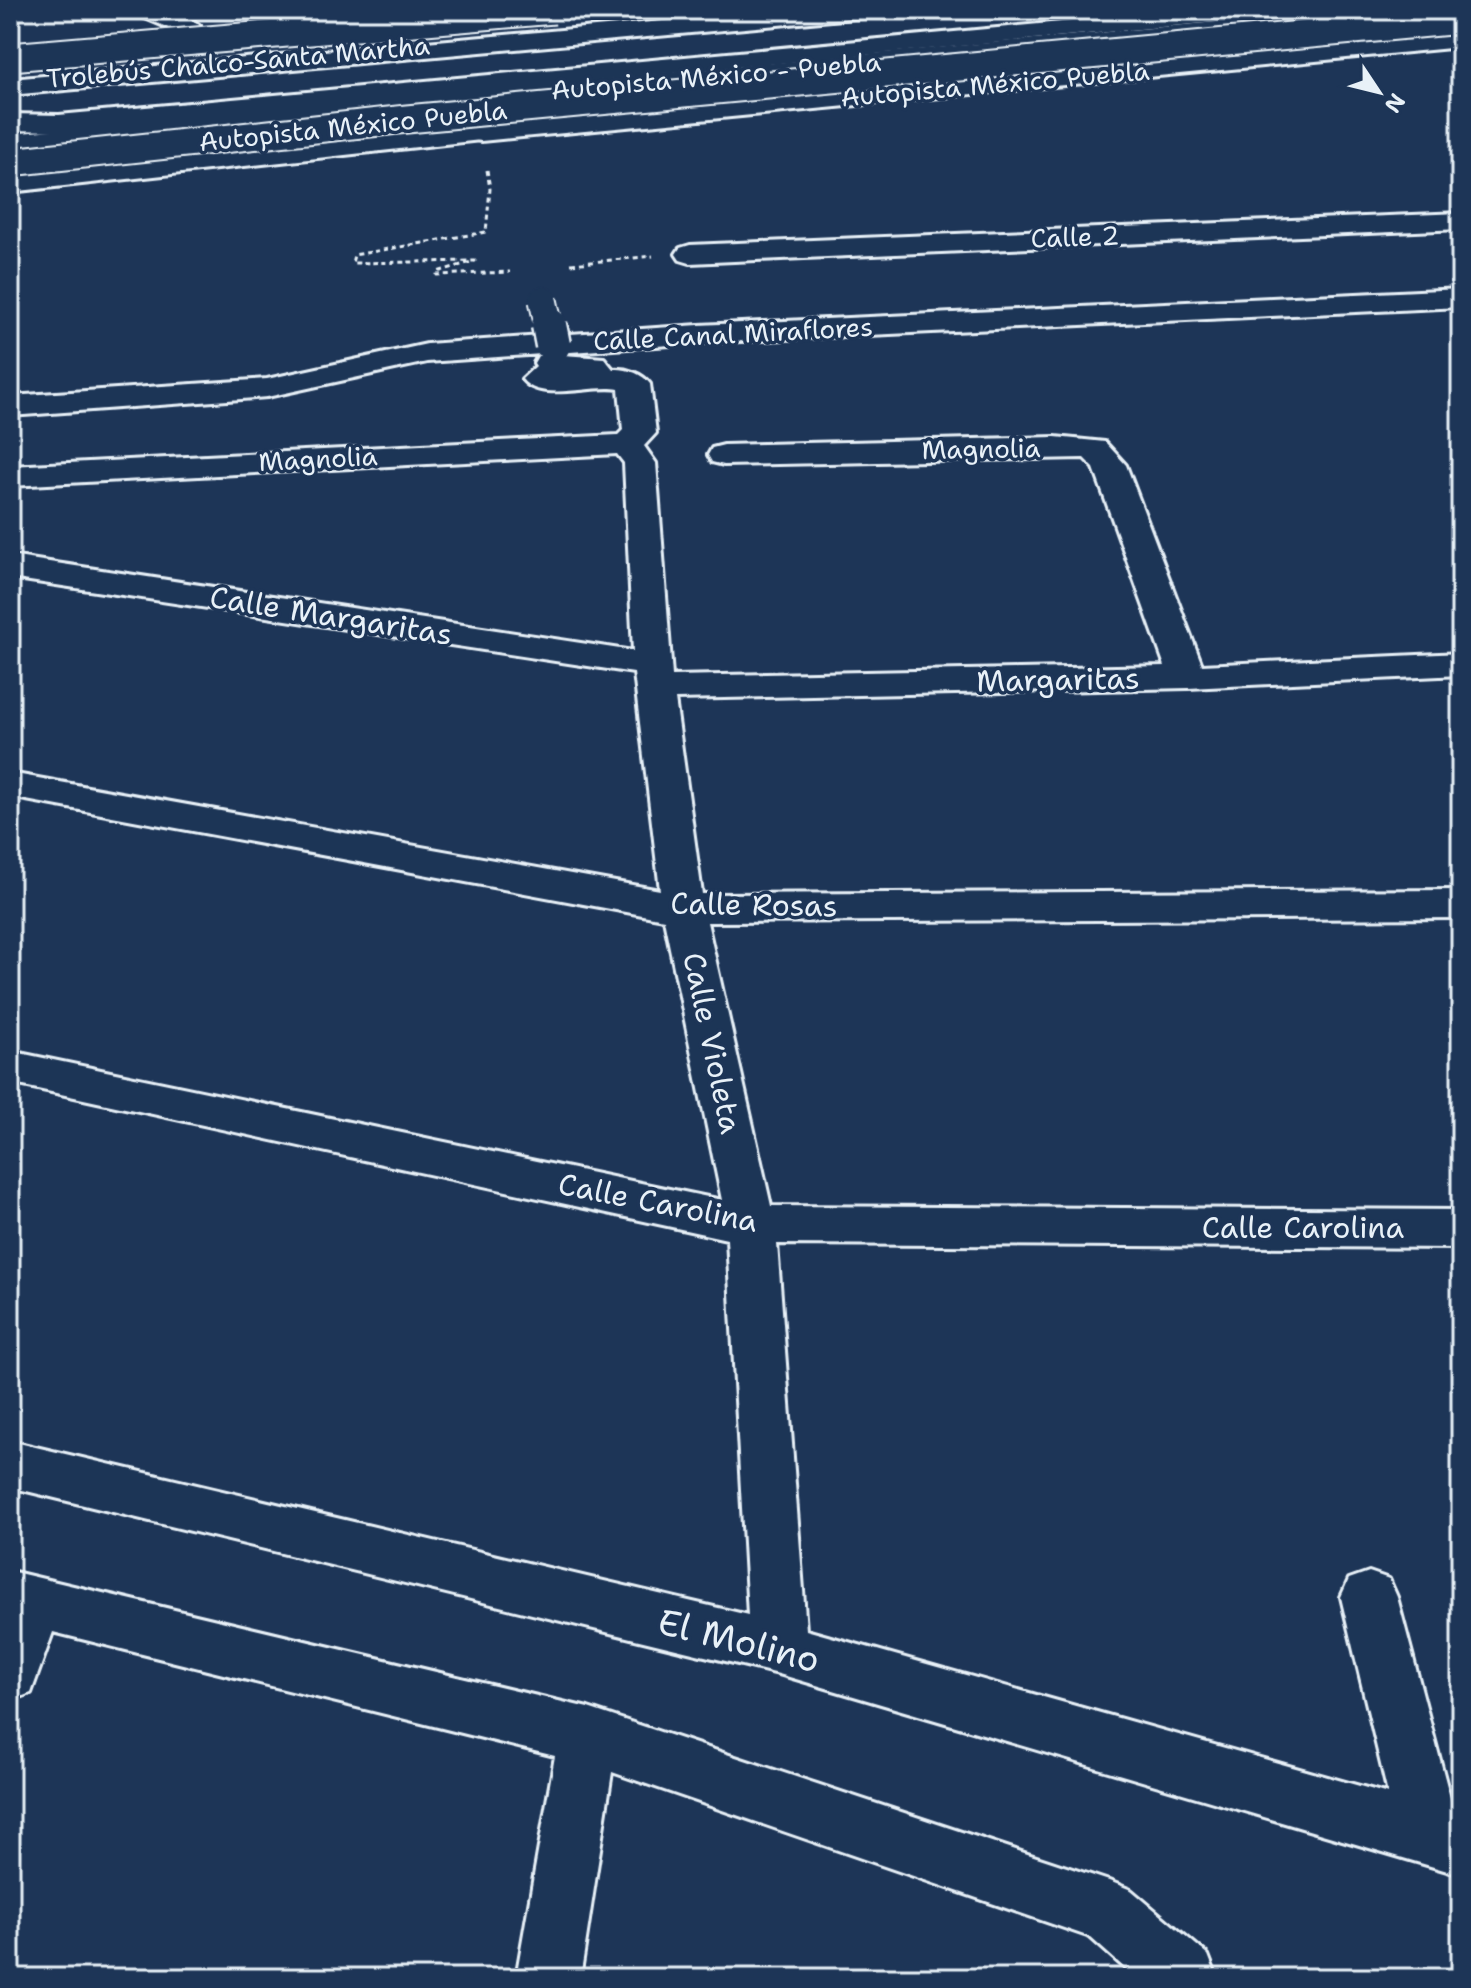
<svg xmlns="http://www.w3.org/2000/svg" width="1471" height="1988" viewBox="0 0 1471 1988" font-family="'Shantell Sans',sans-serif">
  <rect width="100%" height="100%" fill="#1d3557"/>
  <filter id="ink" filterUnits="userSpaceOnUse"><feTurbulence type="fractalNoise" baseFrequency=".0125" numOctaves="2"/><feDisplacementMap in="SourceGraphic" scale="16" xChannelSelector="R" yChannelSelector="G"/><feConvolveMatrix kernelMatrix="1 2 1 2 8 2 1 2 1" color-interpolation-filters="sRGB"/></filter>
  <g filter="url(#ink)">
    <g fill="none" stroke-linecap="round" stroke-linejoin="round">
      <defs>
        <path id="minor" d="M134,10C156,10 188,10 203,29L199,34H183L138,15Z
          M1191,10H1279L1275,15L1267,17L59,131L10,130V114L59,115Z
          M1461,33V47L481,141L472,139L468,133L472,127L481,125Z
          M1461,213V229L690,263L680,260L676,254L680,248L690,245Z
          M1461,289V307L699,343L427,362L267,397L10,416V396L267,379L427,344L699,325Z
          M549,354L604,358L613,369C626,368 642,373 650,384L656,433L644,446L656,463L672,676L1165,666L1094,468L1084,458L724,465L712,462L708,455L712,448L724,445L1055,437L1105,442L1126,465L1202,665L1461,653V675L1188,688L675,699L702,894L1461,890V918L707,922L771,1206L1461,1210V1248L777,1244L806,1630L1388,1794L1341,1597L1349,1579L1369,1572L1389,1579L1397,1597L1454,1813L1461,1815V1875L779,1674L10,1487V1441L748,1615L727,1239L10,1083V1051L722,1200L664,919L10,797V773L660,890L634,673L10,578V556L633,651L624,463L617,454L10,486V466L618,435L623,430L619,389C592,384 539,403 522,379L536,366L534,363L538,356Z
          M10,1571L588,1708L1109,1881L1131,1890L1208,1955L1217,1978H1136L1090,1937L612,1772L580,1978H516L555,1756L53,1632L31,1693L10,1701Z"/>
        <path id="highway" d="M786,10H877L873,15L865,17L10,95V79Z
          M1346,10H1434L1430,15L1422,17L10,150V134Z
          M481,125L490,127L494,133L490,139L10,192V176Z"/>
      </defs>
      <use href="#minor" stroke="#e8f1f8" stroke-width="6"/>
      <use href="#highway" stroke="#e8f1f8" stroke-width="6"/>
      <path stroke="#e8f1f8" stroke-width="3" stroke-dasharray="5 4" stroke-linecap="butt" d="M487,170L490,189L486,232L354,255L352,263L475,261L437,272V275L510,272
        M571,264L653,256"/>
      <use href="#minor" fill="#1d3557" fill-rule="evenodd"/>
      <use href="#highway" fill="#1d3557" fill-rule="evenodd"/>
      <defs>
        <path id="minor-bridge-far1" d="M543,300L549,327"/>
        <path id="minor-bridge" d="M549,325L553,345"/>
        <path id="highway-bridge" d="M10,57L554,10
          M10,162L407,119L1461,20"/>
      </defs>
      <use href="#minor-bridge-far1" stroke="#e8f1f8" stroke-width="31" stroke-linecap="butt"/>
      <use href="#minor-bridge" stroke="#e8f1f8" stroke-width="39" stroke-linecap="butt"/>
      <use href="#highway-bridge" stroke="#e8f1f8" stroke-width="31" stroke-linecap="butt"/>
      <use href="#minor-bridge-far1" stroke="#1d3557" stroke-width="27"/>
      <use href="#minor-bridge" stroke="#1d3557" stroke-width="34"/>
      <use href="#highway-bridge" stroke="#1d3557" stroke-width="27"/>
    </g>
  </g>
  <g text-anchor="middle" stroke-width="7" stroke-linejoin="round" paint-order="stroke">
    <g font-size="26" fill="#e8f1f8" stroke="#1d3557">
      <text transform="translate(238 62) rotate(-5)" y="9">Trolebús Chalco-Santa Martha</text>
      <text transform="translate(716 76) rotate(-5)" y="9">Autopista México - Puebla</text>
      <text transform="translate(995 84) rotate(-5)" y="9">Autopista México Puebla</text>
      <text transform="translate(353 126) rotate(-6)" y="9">Autopista México Puebla</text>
      <text transform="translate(1075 237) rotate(-2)" y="9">Calle 2</text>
      <text transform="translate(733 334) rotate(-3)" y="9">Calle Canal Miraflores</text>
      <text transform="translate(981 449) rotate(-1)" y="9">Magnolia</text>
      <text transform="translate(318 459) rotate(-3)" y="9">Magnolia</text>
    </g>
    <g font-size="30" fill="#e8f1f8" stroke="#1d3557">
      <text transform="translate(331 616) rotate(9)" y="10">Calle Margaritas</text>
      <text transform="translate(1058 680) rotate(-1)" y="10">Margaritas</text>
      <text transform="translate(754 905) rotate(1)" y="10">Calle Rosas</text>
      <text transform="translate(712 1043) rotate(78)" y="10">Calle Violeta</text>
      <text transform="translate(658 1203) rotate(11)" y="10">Calle Carolina</text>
      <text x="1303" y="1238">Calle Carolina</text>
    </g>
    <g font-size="36" fill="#e8f1f8" stroke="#1d3557">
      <text transform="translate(739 1640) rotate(14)" y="13">El Molino</text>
    </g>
  </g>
  <rect width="1471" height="1988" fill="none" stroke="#1d3557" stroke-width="40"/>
  <rect x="20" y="20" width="1431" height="1948" fill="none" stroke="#e8f1f8" stroke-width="3" filter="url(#ink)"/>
  <g transform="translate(1379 92) rotate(125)" stroke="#1d3557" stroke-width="6" paint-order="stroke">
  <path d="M0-6L14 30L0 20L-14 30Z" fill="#e8f1f8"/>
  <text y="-12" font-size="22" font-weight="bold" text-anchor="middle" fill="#e8f1f8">N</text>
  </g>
</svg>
